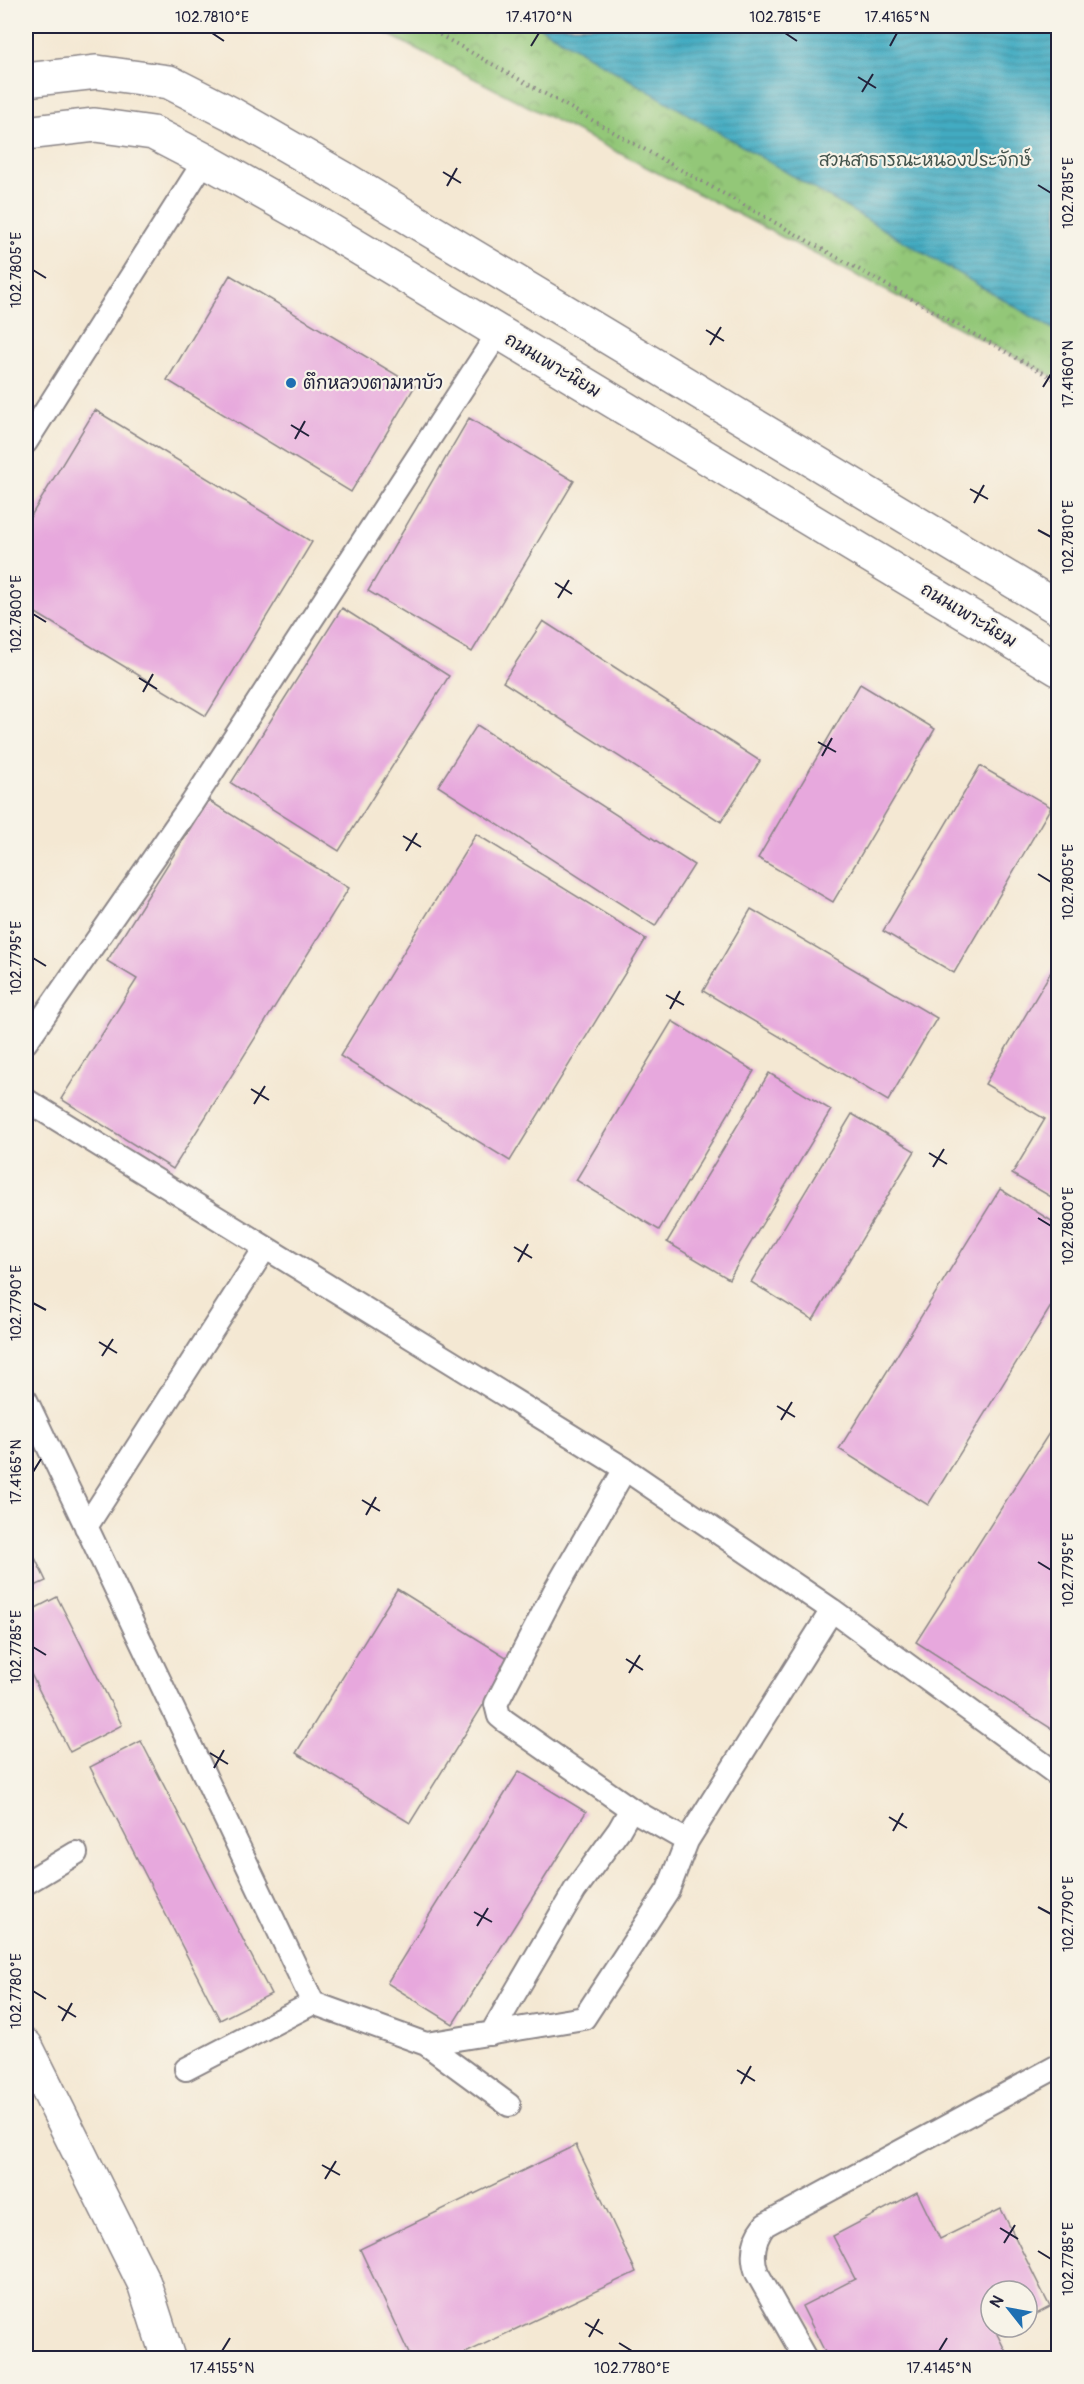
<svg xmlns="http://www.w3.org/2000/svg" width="1084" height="2384" viewBox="0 0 1084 2384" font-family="Pangolin,'Playpen Sans Thai',sans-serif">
  <defs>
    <pattern id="park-crowns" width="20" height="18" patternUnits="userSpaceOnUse" patternTransform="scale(1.5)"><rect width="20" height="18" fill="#93c778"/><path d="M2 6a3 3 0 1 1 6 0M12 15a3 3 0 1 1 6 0" fill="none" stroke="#78a164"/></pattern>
    <pattern id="water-rules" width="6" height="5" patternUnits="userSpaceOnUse" patternTransform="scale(1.5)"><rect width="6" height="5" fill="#43acc2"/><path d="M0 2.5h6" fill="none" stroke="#388c9f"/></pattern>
  </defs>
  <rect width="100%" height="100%" fill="#f7f3e8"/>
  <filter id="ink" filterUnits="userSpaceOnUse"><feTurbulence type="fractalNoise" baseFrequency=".0167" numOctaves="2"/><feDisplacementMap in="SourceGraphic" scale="12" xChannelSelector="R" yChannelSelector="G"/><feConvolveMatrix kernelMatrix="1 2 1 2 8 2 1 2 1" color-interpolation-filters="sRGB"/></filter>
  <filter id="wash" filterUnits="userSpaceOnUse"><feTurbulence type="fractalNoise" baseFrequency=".008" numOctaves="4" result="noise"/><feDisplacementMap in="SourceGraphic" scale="24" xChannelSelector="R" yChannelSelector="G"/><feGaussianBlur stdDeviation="1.35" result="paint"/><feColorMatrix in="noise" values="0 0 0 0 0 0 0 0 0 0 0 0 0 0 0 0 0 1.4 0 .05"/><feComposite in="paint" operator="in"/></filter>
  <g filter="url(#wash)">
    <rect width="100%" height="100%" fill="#f4e8d3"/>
    <path fill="url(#park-crowns)" stroke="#5a745a" stroke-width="1.5" d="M372,26H1058V379Z"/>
    <path fill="url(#water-rules)" stroke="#32677e" stroke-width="1.5" d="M538,26H1058V332Z"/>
    <g id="blocks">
      <path fill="#e7a8dd" d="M230,275L415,386L351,492L167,380Z
        M95,410L312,542L206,716L26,607V524Z
        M469,418L574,481L472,652L368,591Z
        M342,608L449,676L339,851L231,783Z
        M543,621L760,761L721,822L503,682Z
        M860,684L935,729L833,902L758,858Z
        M477,725L694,865L655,926L438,786Z
        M980,766L1051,807L954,973L883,931Z
        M208,800L349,888L173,1169L61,1099L137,979L107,961Z
        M476,834L646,939L510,1161L340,1056Z
        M751,909L937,1018L888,1101L703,991Z
        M1058,960V1201L1012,1174L1045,1119L985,1084Z
        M672,1021L754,1071L659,1230L576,1180Z
        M769,1073L831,1110L729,1279L667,1242Z
        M852,1114L915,1151L813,1320L751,1282Z
        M1000,1189L1058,1225V1295L928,1505L839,1449Z
        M1058,1419V1733L916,1642Z
        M26,1539L46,1581L26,1590Z
        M397,1589L511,1660L410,1823L296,1753Z
        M57,1597L122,1725L70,1752L26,1664V1613Z
        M141,1741L271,1994L220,2020L90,1767Z
        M519,1771L586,1812L453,2024L387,1983Z
        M576,2145L636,2272L455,2358H411L360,2249Z
        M917,2192L940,2239L1001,2209L1050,2307L1027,2319V2291H991V2327H1011L997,2334L1009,2358H828L802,2306L855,2279L833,2236Z"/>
    </g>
  </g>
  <g filter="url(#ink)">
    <use href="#blocks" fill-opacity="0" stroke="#8b8587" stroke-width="1.5"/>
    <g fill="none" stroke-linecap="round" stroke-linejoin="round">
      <defs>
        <path id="service" d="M26,442L205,160
          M26,1042L192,803L499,332
          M26,1100L625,1469L832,1610L687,1841L668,1890L584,2018L426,2044
          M26,1400L313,2003L426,2044L509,2105
          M625,1469L554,1592L496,1704L499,1716L505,1721L631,1809
          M86,1527L265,1248
          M832,1610L1058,1775
          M26,1883L76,1853
          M491,2034L575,1890L619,1830L631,1809L687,1841
          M186,2069L313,2003
          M805,2358L757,2273C751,2256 753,2240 765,2225L1058,2066"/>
        <path id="tertiary" d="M26,80L97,72L169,82L230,113L345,179L1058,608
          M26,133L95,125L153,133L205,160L319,224L1058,669
          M26,2046L144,2283L168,2358"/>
      </defs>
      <use href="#service" stroke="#8b8587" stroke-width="26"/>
      <use href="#tertiary" stroke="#8b8587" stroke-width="36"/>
      <path stroke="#8b8587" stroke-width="4" stroke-dasharray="1.5 4.5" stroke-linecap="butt" d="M424,26L1058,381"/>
      <use href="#service" stroke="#fff" stroke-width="22"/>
      <use href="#tertiary" stroke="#fff" stroke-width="33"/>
    </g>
  </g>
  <path fill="none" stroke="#22223b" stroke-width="2" d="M212,33L224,41M785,33L797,41M531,46L539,33M890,46L897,33M858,77L876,88M862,92L873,74M443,172L461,183M1038,185L1051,193M447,186L457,168M33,270L46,278M706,330L724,341M710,345L721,327M1043,387L1051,374M291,425L309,436M295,439L305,421M970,489L988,499M974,503L984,485M1038,530L1051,537M555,583L572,594M558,598L569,580M33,614L46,622M139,678L157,689M143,692L153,674M818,742L836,752M822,756L832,738M403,836L421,847M406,851L417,833M1038,874L1051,882M33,958L46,966M666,995L684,1005M670,1009L680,991M251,1089L269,1100M254,1104L265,1086M929,1153L947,1164M933,1167L944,1149M1038,1218L1051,1226M514,1247L532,1258M518,1262L528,1244M33,1303L46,1310M99,1342L117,1353M102,1356L113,1339M777,1406L795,1417M781,1420L792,1402M33,1472L41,1459M362,1500L380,1511M366,1515L376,1497M1038,1562L1051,1570M33,1647L46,1655M626,1659L643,1670M629,1673L640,1655M210,1753L228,1764M214,1768L224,1750M889,1817L907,1828M893,1831L903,1813M1038,1907L1051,1914M474,1912L492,1922M477,1926L488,1908M33,1991L46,1999M58,2006L76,2017M62,2021L72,2003M737,2070L755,2081M741,2084L751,2066M322,2165L340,2175M325,2179L336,2161M1000,2228L1018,2239M1004,2243L1015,2225M1038,2251L1051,2259M585,2323L603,2334M589,2337L599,2319M619,2343L632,2351M222,2351L230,2338M939,2351L947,2338"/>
  <circle fill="#1f6fb2" stroke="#f7f3e8" stroke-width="2" cx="291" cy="383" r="6"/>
  <g text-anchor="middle" stroke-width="4.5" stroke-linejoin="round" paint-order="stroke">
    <g font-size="18" fill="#44544d" stroke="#f7f3e8">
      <text x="925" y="166">สวนสาธารณะหนองประจักษ์</text>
    </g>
    <g font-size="18" fill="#22223b" stroke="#f7f3e8">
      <text transform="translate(553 365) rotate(31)" y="6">ถนนเพาะนิยม</text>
      <text transform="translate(969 615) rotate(31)" y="6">ถนนเพาะนิยม</text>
    </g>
    <g font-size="18" fill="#22223b" stroke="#f7f3e8" text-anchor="start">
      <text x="303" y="389">ตึกหลวงตามหาบัว</text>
    </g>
  </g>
  <rect width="1084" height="2384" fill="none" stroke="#f7f3e8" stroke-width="66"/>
  <g transform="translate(1009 2309) rotate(301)"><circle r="28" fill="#f7f3e8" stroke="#a29fa3" stroke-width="1.5"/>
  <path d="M0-4.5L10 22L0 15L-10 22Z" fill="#1f6fb2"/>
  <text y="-9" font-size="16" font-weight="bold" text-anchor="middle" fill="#22223b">N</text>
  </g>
  <rect x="33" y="33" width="1018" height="2318" fill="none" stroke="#22223b" stroke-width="2"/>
  <g font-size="15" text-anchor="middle" fill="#22223b">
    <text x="212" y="22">102.7810°E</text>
    <text x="539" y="22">17.4170°N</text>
    <text x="785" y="22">102.7815°E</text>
    <text x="897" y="22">17.4165°N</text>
    <text transform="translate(1068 193) rotate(-90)" y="5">102.7815°E</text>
    <text transform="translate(16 270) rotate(-90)" y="5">102.7805°E</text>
    <text transform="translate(1068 374) rotate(-90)" y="5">17.4160°N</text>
    <text transform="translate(1068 537) rotate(-90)" y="5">102.7810°E</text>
    <text transform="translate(16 614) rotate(-90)" y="5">102.7800°E</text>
    <text transform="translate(1068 882) rotate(-90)" y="5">102.7805°E</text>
    <text transform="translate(16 958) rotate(-90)" y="5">102.7795°E</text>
    <text transform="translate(1068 1226) rotate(-90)" y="5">102.7800°E</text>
    <text transform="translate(16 1303) rotate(-90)" y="5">102.7790°E</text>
    <text transform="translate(16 1472) rotate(-90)" y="5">17.4165°N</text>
    <text transform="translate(1068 1570) rotate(-90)" y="5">102.7795°E</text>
    <text transform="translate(16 1647) rotate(-90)" y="5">102.7785°E</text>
    <text transform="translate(1068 1914) rotate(-90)" y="5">102.7790°E</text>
    <text transform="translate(16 1991) rotate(-90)" y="5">102.7780°E</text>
    <text transform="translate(1068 2259) rotate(-90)" y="5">102.7785°E</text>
    <text x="222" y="2373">17.4155°N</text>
    <text x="632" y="2373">102.7780°E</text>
    <text x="939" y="2373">17.4145°N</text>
  </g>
</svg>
